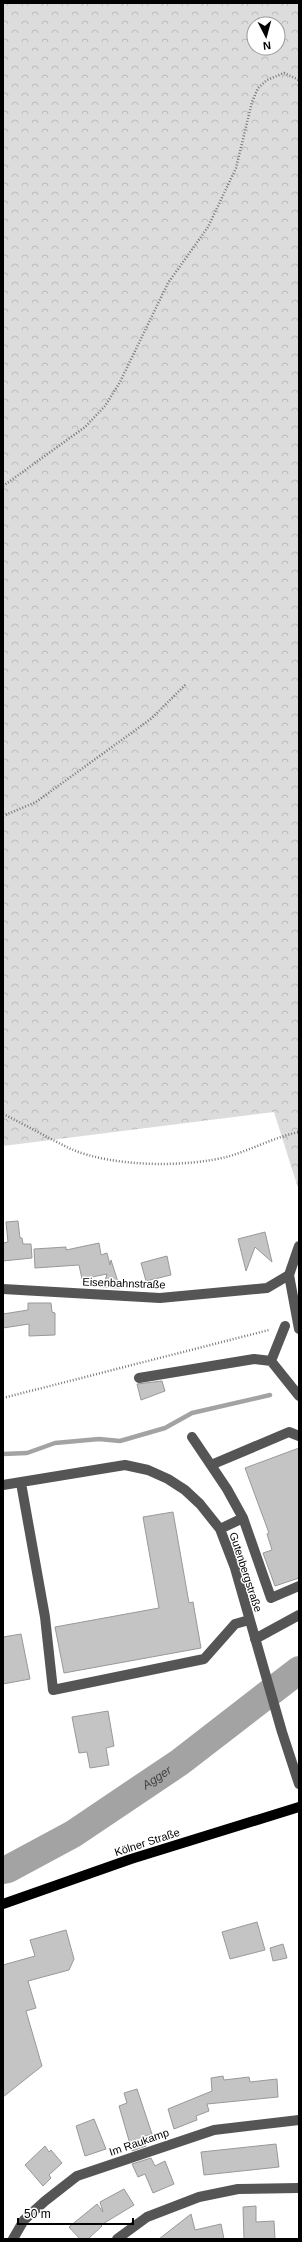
<svg xmlns="http://www.w3.org/2000/svg" width="302" height="2242" viewBox="0 0 302 2242" font-family="Arial,sans-serif">
  <defs>
    <pattern id="forest-crowns" width="20" height="18" patternUnits="userSpaceOnUse"><rect width="20" height="18" fill="#dcdcdc"/><path d="M2 6a3 3 0 1 1 6 0M12 15a3 3 0 1 1 6 0" fill="none" stroke="#bbb"/></pattern>
  </defs>
  <rect width="100%" height="100%" fill="#fff"/>
  <path fill="url(#forest-crowns)" fill-rule="evenodd" d="M3,3H299V1191L274,1112L3,1146ZM254,24H278V48H254Z"/>
  <g fill="none" stroke-linecap="round" stroke-linejoin="round">
    <path stroke="#a3a3a3" stroke-width="4.5" d="M3,1454L27,1453L55,1443L99,1439L120,1441L165,1428L192,1413L270,1395"/>
    <path stroke="#a3a3a3" stroke-width="28" id="s1" d="M3,1870L8,1869L73,1834L180,1762L299,1670"/>
  </g>
  <path fill="#c4c4c4" stroke="#999" d="M18,1221L20,1238H22L23,1244H31L32,1258L3,1261V1243L8,1242L6,1222Z
    M265,1232L272,1262L255,1247L246,1271L238,1239Z
    M99,1243L101,1255L107,1253L110,1265L111,1260L120,1288L103,1287L107,1274L82,1279L79,1265L35,1268L34,1249L66,1247V1250Z
    M167,1256L171,1275L146,1281L141,1263Z
    M28,1303H51L52,1312L55,1313V1335L29,1336V1324L3,1328V1314L28,1310Z
    M162,1381L165,1391L141,1400L137,1384Z
    M299,1448V1578L275,1586L263,1553L272,1550L267,1534L269,1533L245,1468Z
    M173,1512L189,1603L193,1602L201,1648L64,1673L55,1627L159,1608L143,1517Z
    M21,1634L30,1679L3,1684V1637Z
    M108,1711L114,1746L106,1748L109,1765L90,1768L87,1752L79,1753L72,1717Z
    M257,1922L265,1950L230,1959L222,1932Z
    M66,1930L74,1959L69,1970L28,1981L36,2008L26,2011L42,2066L3,2097V1965L35,1956L30,1940Z
    M283,1944L287,1958L273,1961L270,1948Z
    M223,2076L224,2080L249,2077L250,2082L277,2079L278,2097L207,2104L209,2111L196,2116L197,2120L174,2129L168,2109L212,2091L211,2078Z
    M137,2089L152,2134L142,2137L146,2146L132,2151L119,2106L127,2103L124,2093Z
    M94,2119L106,2149L85,2156L76,2126Z
    M276,2144L279,2167L204,2175L201,2152Z
    M45,2146L49,2152L51,2150L62,2163L49,2175L51,2178L43,2186L25,2165Z
    M151,2158L155,2166L165,2161L174,2184L153,2193L145,2174L138,2177L132,2164Z
    M124,2189L134,2205L101,2225L102,2226L88,2239H80L69,2227L97,2204L103,2212L100,2202Z
    M256,2206V2222L274,2221L275,2239H244L243,2207Z
    M191,2214L195,2230L221,2224L224,2239H159Z"/>
  <g fill="none" stroke-linecap="round" stroke-linejoin="round">
    <path stroke="#777" stroke-width="2.5" stroke-dasharray="1 2" stroke-linecap="butt" d="M3,486L85,427L105,406L120,382L168,283L208,227L236,168L252,102L258,88L267,80L284,73L299,80
      M3,816L36,802L152,718L186,684
      M3,1114C26,1125 48,1138 71,1149C112,1167 187,1168 230,1156C253,1149 275,1137 299,1132
      M3,1398L269,1330"/>
    <path stroke="#555" stroke-width="10" d="M299,1246L289,1275L299,1329
      M3,1289L160,1298L267,1288L289,1275
      M285,1326L271,1361L299,1396
      M139,1378L254,1359L271,1361
      M192,1437L227,1489L243,1518L220,1529
      M211,1465L289,1432L299,1436
      M21,1483L45,1617L53,1690L204,1659L235,1624L249,1620
      M3,1485L125,1465L148,1470L168,1479L185,1490L200,1504L220,1529L235,1568L282,1732L299,1784
      M243,1518L271,1598L299,1586
      M255,1639L299,1615
      M13,2239L24,2220L45,2201L77,2176L214,2130L299,2120
      M117,2239L147,2217L199,2197L238,2189L299,2188"/>
    <path stroke="#000" stroke-width="10" d="M3,1904L131,1859L299,1807"/>
  </g>
  <g text-anchor="middle" stroke-width="3" stroke-linejoin="round" paint-order="stroke">
    <g font-size="11" fill="#000" stroke="#fff">
      <text transform="translate(124 1283) rotate(2)" y="4">Eisenbahnstraße</text>
      <text transform="translate(246 1572) rotate(72)" y="4">Gutenbergstraße</text>
      <text transform="translate(147 1842) rotate(-18)" y="4">Kölner Straße</text>
      <text transform="translate(139 2142) rotate(-19)" y="4">Im Raukamp</text>
    </g>
    <g font-size="12" font-style="italic" fill="#444" stroke="#fff">
      <text dy="4" stroke="none"><textPath href="#s1" startOffset="180">Agger</textPath></text>
    </g>
  </g>
  <rect width="302" height="2242" fill="none" stroke="#000000" stroke-width="8"/>
  <g transform="translate(266 36) rotate(174)"><circle r="19" fill="#ffffff" stroke="#999999"/>
  <path d="M0-3L7 15L0 10L-7 15Z" fill="#000000"/>
  <text y="-6" font-size="11" font-weight="bold" text-anchor="middle" fill="#000000">N</text>
  </g>
  <path d="M18 2218v6h115v-6" fill="none" stroke="#000000" stroke-width="2"/>
  <text x="24" y="2218" font-size="12" fill="#000000" stroke="#ffffff" stroke-width="3" paint-order="stroke">50 m</text>
</svg>
